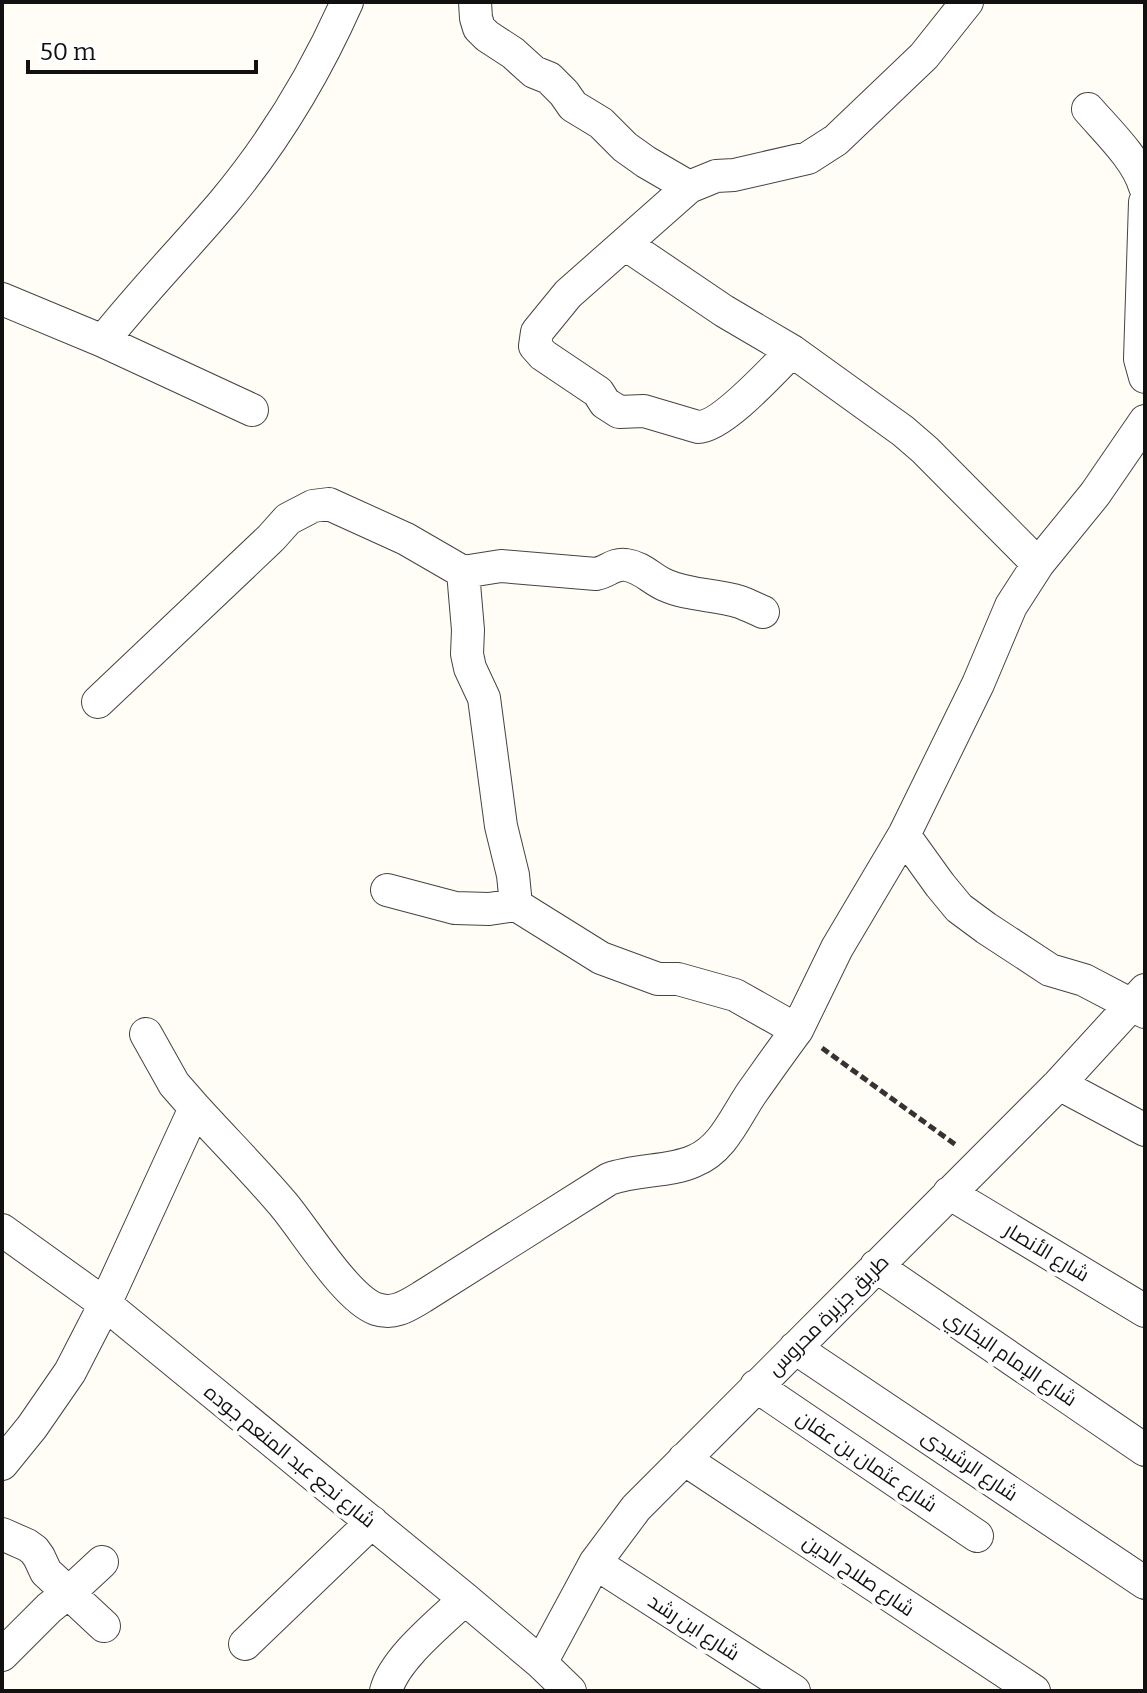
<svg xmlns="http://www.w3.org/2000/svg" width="1147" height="1693" viewBox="0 0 1147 1693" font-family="Bitter,Cairo,serif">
  <rect width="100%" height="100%" fill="#fffdf5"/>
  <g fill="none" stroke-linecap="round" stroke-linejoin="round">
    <defs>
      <path id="minor" d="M475,2L476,18L479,28L487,36L513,53L534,72L549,78L564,93L573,106L601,123L625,147L646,162L689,187L568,294L537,332L535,346L543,355L598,392L605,403L619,412L644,411L698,427C722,427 774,369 792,351
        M1088,109C1107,131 1137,159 1145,187
        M689,187L716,176L734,175L808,158L836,140L924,56L967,2
        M1145,202L1140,359L1145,377
        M625,244L724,311L792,351L903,431L925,450L1038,564
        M2,299L103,341L252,410
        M103,341C141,293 183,250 223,203C274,142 315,74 347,2
        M463,572L468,630L467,654L470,668L484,698L501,826L513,875L516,905
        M98,702L271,538L288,519L313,506L329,504L406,539L463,572L501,566L596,574C607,572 614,563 626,565C642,567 651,579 665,585C689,596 715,594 740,602C748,605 756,609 763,612
        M904,835L940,885L959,908L986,928L1050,970L1084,980L1145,1012
        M797,1030L837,948L904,835L978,684L1011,606L1038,564L1095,494L1145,421
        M1059,1084L1145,1130
        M195,1108C224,1140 255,1171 283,1204C305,1230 346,1298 376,1309C394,1315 407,1306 422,1297L609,1179C637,1169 670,1172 694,1161C724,1149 736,1115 753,1091C768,1070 782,1050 797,1030L735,995L678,979H658L601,958L516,905L489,909L455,908L387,890
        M949,1193L1145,1311
        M2,1230L105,1304L465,1599L541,1663L570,1691
        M876,1266L1145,1450
        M795,1348L1145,1583
        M756,1386L977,1536
        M684,1459L1034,1691
        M2,1464L32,1427L70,1372L105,1304L195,1108L174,1084L146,1034
        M2,1534L27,1545L34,1550L39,1557L46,1572L104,1626
        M595,1563L794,1691
        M245,1644L372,1522
        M2,1655L49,1608L74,1588L102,1562
        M541,1663L595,1563L636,1508L1059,1084L1145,990
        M386,1691C394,1659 441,1622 465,1599"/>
    </defs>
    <use href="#minor" stroke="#444" stroke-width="34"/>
    <path stroke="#333" stroke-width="5" stroke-dasharray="8 4" stroke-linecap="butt" d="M822,1048L956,1145"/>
    <use href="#minor" stroke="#fff" stroke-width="32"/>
  </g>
  <g text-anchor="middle" stroke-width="8" stroke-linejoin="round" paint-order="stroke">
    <g font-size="20" fill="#111" stroke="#fff">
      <text transform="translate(1047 1252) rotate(31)" y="7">شارع الأنصار</text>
      <text transform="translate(828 1315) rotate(-45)" y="7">طريق جزيرة محروس</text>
      <text transform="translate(1011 1358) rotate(34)" y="7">شارع الإمام البخاري</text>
      <text transform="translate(290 1456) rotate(39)" y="7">شارع نجع عبد المنعم جوده</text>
      <text transform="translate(867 1461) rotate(34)" y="7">شارع عثمان بن عفان</text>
      <text transform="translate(970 1465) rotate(34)" y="7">شارع الرشيدى</text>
      <text transform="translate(859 1575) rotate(34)" y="7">شارع صلاح الدين</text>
      <text transform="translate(694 1627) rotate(33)" y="7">شارع ابن رشد</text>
    </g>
  </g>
  <rect width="1147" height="1693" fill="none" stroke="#111111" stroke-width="8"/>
  <path d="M28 60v12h228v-12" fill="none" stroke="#111111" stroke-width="4"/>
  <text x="40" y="60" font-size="24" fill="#111111" stroke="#ffffff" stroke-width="6" paint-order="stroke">50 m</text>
</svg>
